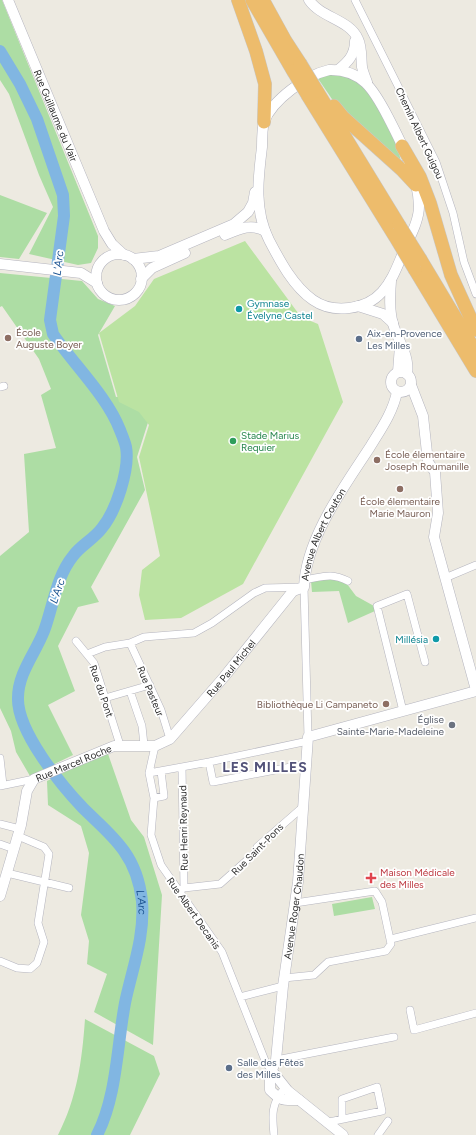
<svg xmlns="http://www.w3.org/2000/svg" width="476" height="1135" viewBox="0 0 476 1135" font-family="Figtree,sans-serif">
  <rect width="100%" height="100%" fill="#edeae1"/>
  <path fill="#addda4" d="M0,0H2L98,236V248L91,263L78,265L29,254L53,207L39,175L9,94L0,80Z
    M331,74C337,75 347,74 352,77C375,90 397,137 401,162L336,105L317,77Z
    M0,195L47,213L19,259L0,257Z
    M0,273L82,281L98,299L115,306L98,335L116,397L158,391L137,457L145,490L91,587L99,602L78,607L58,646L75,691L48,705L73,755L30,776L16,752L11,731L0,708V556L29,532L24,454L56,448L41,395L51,389L39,359L2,306L0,307Z
    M337,578L347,584L356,596L374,606L375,611L348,623L339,591L312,592L311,581Z
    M107,751L131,820L144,837L162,895L153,1045L94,1012L107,974L87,964L89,941L81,915L89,853L81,826L48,805L47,781Z
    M372,897L375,909L334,916L332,904Z
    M85,1019L154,1056L160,1074L130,1135H58C77,1098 82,1061 85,1019Z"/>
  <path fill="#bbe3a2" d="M245,241L301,317L318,324L343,402L243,584L181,618L145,620L139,595L142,570L160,556L139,457L149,425L139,412L119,402L99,333L135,306L154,279Z"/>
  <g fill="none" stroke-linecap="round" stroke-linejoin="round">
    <path stroke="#81b6e2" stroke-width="12" id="s1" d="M0,51L20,84L37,119L63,195L64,216L50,320L53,334C74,365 107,396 120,430C122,435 125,442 126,447C130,469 116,511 102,528C94,539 81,545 73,556C56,577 53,607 44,631C35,654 18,673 18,698C17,731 61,785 83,808C97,822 113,835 124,851C134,865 140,883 142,901C145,937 132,969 125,1003C117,1045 117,1096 97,1135"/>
    <defs>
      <path id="street" d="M355,0L436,162L453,213L464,262L476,294
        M0,387L4,386
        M445,578L476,565
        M304,580C323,577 330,572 348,581
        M76,641L94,663L120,745
        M130,643L161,710L170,739
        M87,654L105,647L130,643L144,637L194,633L212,623L254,593L265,588L304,587L308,737
        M130,691L142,726L144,745
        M105,698L150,685
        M403,711L377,606L407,594L425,662
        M155,746L149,773L154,798L151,835L161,865L222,952L266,1063L272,1071
        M0,758L3,785
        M209,762L213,782L306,764
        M182,767L184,888
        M149,773L209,762L308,741
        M0,786L34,779
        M154,798L164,796L161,771
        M0,824L20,829
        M0,844L14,849
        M7,873L69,888
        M178,891L184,888L220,884L255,853L257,847L304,806
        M391,939L476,918
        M0,961L17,968L30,969L37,963L44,942L38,923L49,854L44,847L18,836
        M284,978L314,975L328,962L386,951L391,944L382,902L375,891L295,903
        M240,997L283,986
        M410,1010L414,1030L476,1013
        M276,1060L394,1037
        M329,1122L382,1111L377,1087L342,1099V1119
        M274,1135C272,1115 271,1103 285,1088
        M378,1135L388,1121"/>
      <g id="secondary">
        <path id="s2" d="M8,0L104,231L112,244L124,255"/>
        <path d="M309,0C321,18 349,19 358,39C362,47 361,58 362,67C363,72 365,77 367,82"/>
        <path d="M329,70C362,69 374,90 388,117C402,144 418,175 419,206C419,222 409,238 403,253C397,267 392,281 382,292C366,310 333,314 313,300C293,286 280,261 269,240C254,210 258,179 262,147C262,139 262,129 264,122C272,100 307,75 329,70Z"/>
        <path d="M338,70C348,62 355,55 355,41"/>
        <path d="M225,235C239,229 251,223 265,231"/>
        <circle cx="119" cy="277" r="23"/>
        <path d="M133,259L159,256L234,224L248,212L253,203L255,192"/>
        <path d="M0,264L81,273L97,283"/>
        <path d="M141,279L152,268L185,253"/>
        <path d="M391,281C390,295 389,310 393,324C398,341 410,356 407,374"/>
        <path d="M358,306L383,314L393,323"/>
        <circle cx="401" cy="382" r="10"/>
        <path d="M398,372L400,346"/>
        <path d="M411,385L423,416L428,462L435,472L438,513L434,537L476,690"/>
        <path id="s3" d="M0,896L21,825L27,791L34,779L114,746H155L170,739L224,677L293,591L304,587C306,538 344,487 370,447C381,429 393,412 397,392"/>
        <path d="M272,1071L288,1091L343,1135"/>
        <path id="s4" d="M299,1100C284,1100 282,1102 270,1090V1075L276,1060L283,986L298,882L308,737L476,691"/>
      </g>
      <path id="highway" d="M238,0L256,51L265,84L264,122
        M252,0L293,71
        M263,0L285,40L300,63
        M317,91L399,225
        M308,96L394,235
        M334,106L343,117L402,170L416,185
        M402,146L420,177L430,203L451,275L476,330
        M421,260L476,352
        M415,270L476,371"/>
    </defs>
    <use href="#street" stroke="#b5b5bf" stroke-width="8"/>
    <use href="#secondary" stroke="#b5b5bf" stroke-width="11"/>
    <use href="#highway" stroke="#c8c8c8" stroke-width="14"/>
    <use href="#street" stroke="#fff" stroke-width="7"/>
    <use href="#secondary" stroke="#fff" stroke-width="10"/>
    <use href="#highway" stroke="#edbc6c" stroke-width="13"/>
    <defs>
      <path id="highway-bridge" d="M300,63L317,91
        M293,71L308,96
        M399,225L421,260
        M394,235L415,270"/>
    </defs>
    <use href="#highway-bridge" stroke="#c8c8c8" stroke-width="14" stroke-linecap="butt"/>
    <use href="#highway-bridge" stroke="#edbc6c" stroke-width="13"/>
  </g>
  <g fill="#0f9aa8" stroke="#fff" stroke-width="1.5">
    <circle cx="239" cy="309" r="4"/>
    <circle cx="436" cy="639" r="4"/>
  </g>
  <g fill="#8d6e63" stroke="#fff" stroke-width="1.5">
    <circle cx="8" cy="338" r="4"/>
    <circle cx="377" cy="460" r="4"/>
    <circle cx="400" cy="489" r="4"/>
    <circle cx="386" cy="704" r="4"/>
  </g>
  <g fill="#5c6f8a" stroke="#fff" stroke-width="1.5">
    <circle cx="359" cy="339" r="4"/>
    <circle cx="229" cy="1068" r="4"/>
  </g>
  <circle fill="#2e9e5b" stroke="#fff" stroke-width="1.5" cx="233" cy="441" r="4"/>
  <circle fill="#6b7280" stroke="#fff" stroke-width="1.5" cx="452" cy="725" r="4"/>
  <path fill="#e0444e" stroke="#fff" stroke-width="1.5" d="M369 872h4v4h4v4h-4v4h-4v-4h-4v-4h4z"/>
  <g text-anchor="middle" stroke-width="3.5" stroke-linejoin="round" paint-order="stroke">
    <g font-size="10" fill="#2d2d2d" stroke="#fff">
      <text dy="4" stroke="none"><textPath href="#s2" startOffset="125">Rue Guillaume du Vair</textPath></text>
      <text transform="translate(420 133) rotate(65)" y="4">Chemin Albert Guigou</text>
      <text dy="4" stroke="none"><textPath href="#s3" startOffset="527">Avenue Albert Couton</textPath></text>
      <text dy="4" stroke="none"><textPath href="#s3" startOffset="360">Rue Paul Michel</textPath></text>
      <text transform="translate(102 691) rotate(71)" y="4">Rue du Pont</text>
      <text transform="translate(151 691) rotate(67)" y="4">Rue Pasteur</text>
      <text dy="4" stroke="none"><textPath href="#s3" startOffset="165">Rue Marcel Roche</textPath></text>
      <text transform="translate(183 828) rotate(-91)" y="4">Rue Henri Reynaud</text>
      <text transform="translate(257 849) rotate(-45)" y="4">Rue Saint-Pons</text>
      <text dy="4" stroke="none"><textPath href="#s4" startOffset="218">Avenue Roger Chaudon</textPath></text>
      <text transform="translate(194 913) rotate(55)" y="4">Rue Albert Decanis</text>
    </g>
    <g font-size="10" fill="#0d838f" stroke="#fff" text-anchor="start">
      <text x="247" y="307">Gymnase<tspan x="247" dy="12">Évelyne Castel</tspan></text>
      <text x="428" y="643" text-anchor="end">Millésia</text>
    </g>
    <g font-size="10" fill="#785e54" stroke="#fff" text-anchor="start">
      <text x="16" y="336">École<tspan x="16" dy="12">Auguste Boyer</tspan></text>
      <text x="385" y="458">École élementaire<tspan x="385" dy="12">Joseph Roumanille</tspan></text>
      <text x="400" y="505" text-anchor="middle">École élementaire<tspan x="400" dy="12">Marie Mauron</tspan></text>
      <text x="378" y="708" text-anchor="end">Bibliothèque Li Campaneto</text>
    </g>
    <g font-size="10" fill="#4e5e75" stroke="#fff" text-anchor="start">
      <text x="367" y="337">Aix-en-Provence<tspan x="367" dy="12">Les Milles</tspan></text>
      <text x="237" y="1066">Salle des Fêtes<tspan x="237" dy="12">des Milles</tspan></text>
    </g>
    <g font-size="10" fill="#27864d" stroke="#fff" text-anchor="start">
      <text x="241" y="439">Stade Marius<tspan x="241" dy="12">Requier</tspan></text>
    </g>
    <g font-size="10" fill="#5b616d" stroke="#fff" text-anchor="end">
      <text x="444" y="723">Église<tspan x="444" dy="12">Sainte-Marie-Madeleine</tspan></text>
    </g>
    <g font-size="10" fill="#be3a42" stroke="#fff" text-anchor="start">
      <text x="380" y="876">Maison Médicale<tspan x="380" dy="12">des Milles</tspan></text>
    </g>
    <g font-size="11" font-style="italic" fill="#1d5491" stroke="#fff">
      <text transform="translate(58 263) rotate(-83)" y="4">L'Arc</text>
      <text transform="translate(57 591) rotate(-71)" y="4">L'Arc</text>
      <text dy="4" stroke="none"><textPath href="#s1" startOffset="958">L'Arc</textPath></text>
    </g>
    <g font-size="14" font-weight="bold" letter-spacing="1" fill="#525279" stroke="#fff">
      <text x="265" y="772">LES MILLES</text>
    </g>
  </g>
</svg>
